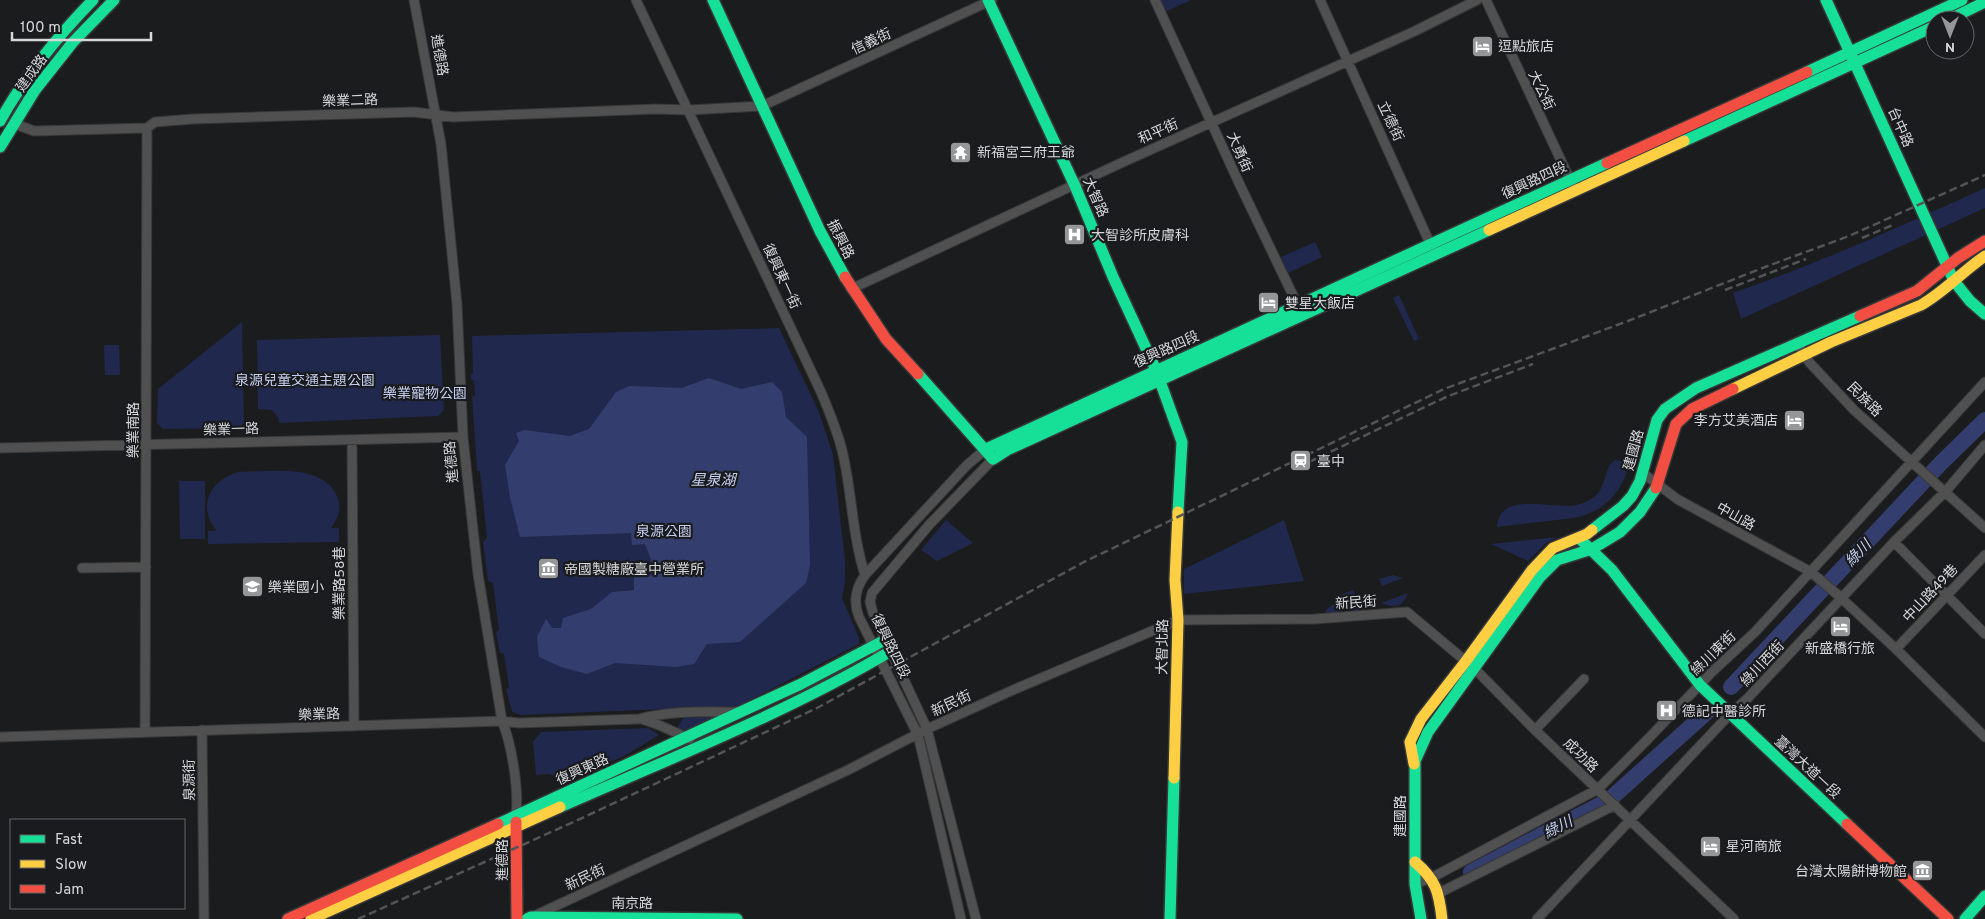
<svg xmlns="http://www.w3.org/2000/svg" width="1985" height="919" viewBox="0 0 1985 919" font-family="Overpass,'Noto Sans TC',sans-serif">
  <rect width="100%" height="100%" fill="#1b1c1d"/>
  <path fill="#21284d" d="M1159,0H1191L1165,12Z
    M1985,188V208L1741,319L1733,293C1819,263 1902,226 1985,188Z
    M1315,242L1322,257L1288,273L1281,257Z
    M1399,295L1419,339L1414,341L1393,298Z
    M242,322L244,423L239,428L163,429L157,423L158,389Z
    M779,328L819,412L833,455L845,561V582L842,598L859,638V644L738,706L521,715L512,712L506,689L509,688L504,654L500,653L496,632L499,630L493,583L488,581L483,542L487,538L480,471H477L472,396H475L474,381L471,379V374L473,373L472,336Z
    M440,335L444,410L438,416L279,423L278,417L272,410L258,409L257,340Z
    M104,345H119L120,375H105Z
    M1616,460L1630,463C1621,493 1606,511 1574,518L1497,527C1499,490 1553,510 1576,505C1613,497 1599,468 1616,460Z
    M238,472C269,472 322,462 337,496C342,508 339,517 331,528H339V542L208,544V531H217C196,506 210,481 238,472Z
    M179,481H205V539H180Z
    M946,520L973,543L937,561L921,550Z
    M1284,520L1304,581L1184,594V569Z
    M1557,537L1546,543L1528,561L1491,544Z
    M1393,575L1403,578L1382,586L1379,579Z
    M1353,590L1365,611H1357L1344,604L1340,595Z
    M1408,593C1402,608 1395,608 1381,603Z
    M1337,602L1340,610L1346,614L1324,615L1327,609Z
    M714,717L717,719L688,733L677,728L683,718Z
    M648,728L659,735L624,756L568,781L549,774L536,775L533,742L541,732Z"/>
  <path fill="#343e6e" d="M709,378L741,389L772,382L782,392L786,417L807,437L810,565L806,583L740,642L707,644L694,664L676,667L615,663L587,674L561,667L539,657L537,637L546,619L552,628H561L563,618L591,609L612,592L634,590V577L657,575L645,544L632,545L631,533L520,537L510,497L505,465L519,441L516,433L524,430L570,436L589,429L616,392L629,386L682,388Z"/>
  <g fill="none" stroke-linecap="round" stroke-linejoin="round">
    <path stroke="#343e6e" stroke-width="16" d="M1731,687L1940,464L1985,420
      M1471,872L1609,800L1707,712"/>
    <defs>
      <path id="street" d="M414,0L441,144L457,304L463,437L469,493L478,574L502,721C512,745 519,790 516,816
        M636,0L821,392C829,411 837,430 842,450C852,491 852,535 865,575
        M1155,0L1239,183L1300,310
        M1320,0L1433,250
        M1486,0L1572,184
        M15,124L34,131L147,128L155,122L193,119L414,112L453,117L656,109L689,110L762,106L992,0
        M851,289L1121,163L1415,31L1477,0
        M1797,343L1809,362L1854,410L1985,528
        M352,440L354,726
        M0,448L463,437
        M1643,473L1677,499L1811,572L1839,596L1896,649L1985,737
        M1894,542L1985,634
        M82,568L146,567
        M1896,649L1985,555
        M642,719L659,725L690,739
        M202,730L204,919
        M1535,730L1584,679
        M145,731L147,128
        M0,737L502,721L519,723L639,719C672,710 706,712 739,712
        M1415,884L1433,877L1598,789L1647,740L1712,672L1755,632L1985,382
        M1439,893L1615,805
        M534,916L848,770L927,729L1013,690L1178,620L1315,619L1407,612L1475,669L1535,730L1734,919
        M961,919L918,735L859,617C853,602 855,589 865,575L967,465L986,449
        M976,919L927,729L873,613L870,602L872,593L929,525L993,459
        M1537,919L1730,714L1746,700L1894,542L1946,491L1985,445"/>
      <path id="fast" d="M713,0L820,231L845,277
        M988,0L1075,186L1113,277L1156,370L1182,442L1178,512
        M1826,0L1954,281L1970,301L1985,314
        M1948,20L1985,2
        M1807,72L1962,0
        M0,121C25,76 57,37 93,0
        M1684,141L1935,26
        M0,147L35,90L73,42L114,0
        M918,374L993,459L1007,450L1489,230
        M986,449L1607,163
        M1592,530L1623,506L1632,496L1640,481L1657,420L1665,409L1696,388L1860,316
        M1579,538L1612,570L1700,685L1847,824
        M560,807C671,758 786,713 891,651
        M498,824L801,684L885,640
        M527,919L531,917L737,919
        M1170,919L1174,778
        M1421,919L1415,884V761L1428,732L1540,577L1557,560L1592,549L1620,532L1640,512L1656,488
        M1965,919L1985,896"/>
      <path id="slow" d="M1489,230L1684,141
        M1733,389L1831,342L1921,305C1944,292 1963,271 1985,256
        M1414,764L1410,742L1421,719L1466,661L1532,570L1553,548L1587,534L1592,530
        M1174,778L1178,620L1175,580L1178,512
        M1415,862C1436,880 1439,892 1442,919
        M311,919L560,807"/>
      <path id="jam" d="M1607,163L1807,72
        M845,277L886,339L918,374
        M1860,316L1917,291L1958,258L1985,241
        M1656,488L1676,424L1692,409L1733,389
        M516,822L517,919
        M1847,824L1948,919
        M288,919L498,824"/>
    </defs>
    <use href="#street" stroke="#373839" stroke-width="11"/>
    <use href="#fast" stroke="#373839" stroke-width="14"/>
    <use href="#slow" stroke="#373839" stroke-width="14"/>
    <use href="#jam" stroke="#373839" stroke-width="14"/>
    <use href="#street" stroke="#505051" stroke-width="9"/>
    <use href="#fast" stroke="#16e098" stroke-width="11"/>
    <use href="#slow" stroke="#ffcf43" stroke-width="11"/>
    <use href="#jam" stroke="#f24e42" stroke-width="11"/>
    <path stroke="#535455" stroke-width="2.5" stroke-dasharray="8 4" stroke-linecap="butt" d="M1862,238L1895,224
      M1725,290L1806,259
      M1309,462L1446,397L1533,364
      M358,919L580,819L817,708L1084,562L1444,389L1628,321L1765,267L1849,236L1985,175"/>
  </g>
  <defs>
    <symbol id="hotel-square" viewBox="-11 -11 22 22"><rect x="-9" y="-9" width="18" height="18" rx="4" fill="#959698" stroke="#1a1b1e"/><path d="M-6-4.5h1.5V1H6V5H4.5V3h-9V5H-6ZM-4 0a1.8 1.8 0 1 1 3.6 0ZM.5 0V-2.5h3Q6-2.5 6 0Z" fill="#fff"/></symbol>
    <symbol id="temple-square" viewBox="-11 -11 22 22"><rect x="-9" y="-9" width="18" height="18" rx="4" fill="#959698" stroke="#1a1b1e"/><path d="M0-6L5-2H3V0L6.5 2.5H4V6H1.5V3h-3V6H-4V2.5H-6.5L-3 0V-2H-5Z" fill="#fff"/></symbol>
    <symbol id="hospital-square" viewBox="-11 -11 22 22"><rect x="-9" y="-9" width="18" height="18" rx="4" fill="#959698" stroke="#1a1b1e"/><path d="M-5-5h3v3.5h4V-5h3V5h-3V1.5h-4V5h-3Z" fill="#fff"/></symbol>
    <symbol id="station-square" viewBox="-11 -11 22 22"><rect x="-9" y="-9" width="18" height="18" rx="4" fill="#959698" stroke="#1a1b1e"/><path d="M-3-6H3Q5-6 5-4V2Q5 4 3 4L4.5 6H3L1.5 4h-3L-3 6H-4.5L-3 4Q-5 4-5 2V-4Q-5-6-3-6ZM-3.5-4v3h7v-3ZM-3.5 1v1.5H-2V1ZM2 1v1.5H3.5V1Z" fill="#fff"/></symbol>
    <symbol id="museum-square" viewBox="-11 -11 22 22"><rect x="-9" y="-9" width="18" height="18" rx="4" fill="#959698" stroke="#1a1b1e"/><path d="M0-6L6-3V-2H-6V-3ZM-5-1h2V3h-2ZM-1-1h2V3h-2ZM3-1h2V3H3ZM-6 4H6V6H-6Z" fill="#fff"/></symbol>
    <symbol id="school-square" viewBox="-11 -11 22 22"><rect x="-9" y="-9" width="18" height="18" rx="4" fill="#959698" stroke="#1a1b1e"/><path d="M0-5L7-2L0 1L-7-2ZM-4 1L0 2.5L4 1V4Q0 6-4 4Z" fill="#fff"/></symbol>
  </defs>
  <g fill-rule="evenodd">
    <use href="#hotel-square" x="1470" y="34" width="25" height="25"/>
    <use href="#temple-square" x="948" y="140" width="25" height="25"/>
    <use href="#hospital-square" x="1062" y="222" width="25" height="25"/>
    <use href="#hotel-square" x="1256" y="290" width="25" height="25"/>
    <use href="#hotel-square" x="1782" y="408" width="25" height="25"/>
    <use href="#station-square" x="1288" y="448" width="25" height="25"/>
    <use href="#museum-square" x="536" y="556" width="25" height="25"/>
    <use href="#school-square" x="240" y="574" width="25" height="25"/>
    <use href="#hotel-square" x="1828" y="614" width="25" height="25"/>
    <use href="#hospital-square" x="1654" y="698" width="25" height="25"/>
    <use href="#hotel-square" x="1698" y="834" width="25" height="25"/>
    <use href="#museum-square" x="1910" y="858" width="25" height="25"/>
  </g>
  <g text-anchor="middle" stroke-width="4.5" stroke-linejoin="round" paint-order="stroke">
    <g font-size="14" fill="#d7d7da" stroke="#1a1b1e">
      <text transform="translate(871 41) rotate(-25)" y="5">信義街</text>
      <text transform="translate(440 55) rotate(80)" y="5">進德路</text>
      <text transform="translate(31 73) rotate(-54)" y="5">建成路</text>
      <text transform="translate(1542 90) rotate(64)" y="5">大公街</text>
      <text transform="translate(350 100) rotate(-2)" y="5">樂業二路</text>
      <text transform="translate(1391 121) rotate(65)" y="5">立德街</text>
      <text transform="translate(1901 127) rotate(66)" y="5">台中路</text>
      <text transform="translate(1158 131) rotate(-24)" y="5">和平街</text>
      <text transform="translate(1240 152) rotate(66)" y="5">大勇街</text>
      <text transform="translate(1534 180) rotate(-25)" y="5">復興路四段</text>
      <text transform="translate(1096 197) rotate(66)" y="5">大智路</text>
      <text transform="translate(841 239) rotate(63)" y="5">振興路</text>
      <text transform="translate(782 276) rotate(65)" y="5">復興東一街</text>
      <text transform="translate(1166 349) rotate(-24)" y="5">復興路四段</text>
      <text transform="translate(1865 399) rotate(45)" y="5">民族路</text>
      <text transform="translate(231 429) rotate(-2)" y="5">樂業一路</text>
      <text transform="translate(133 430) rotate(-90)" y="5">樂業南路</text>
      <text transform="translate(1633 450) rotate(-75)" y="5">建國路</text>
      <text transform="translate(451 462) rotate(-95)" y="5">進德路</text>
      <text transform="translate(1736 516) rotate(29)" y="5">中山路</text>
      <text transform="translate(339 583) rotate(-90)" y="5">樂業路58巷</text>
      <text transform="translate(1930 593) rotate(-47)" y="5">中山路49巷</text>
      <text transform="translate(1356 602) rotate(-4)" y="5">新民街</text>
      <text transform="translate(891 646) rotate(64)" y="5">復興路四段</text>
      <text transform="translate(1162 647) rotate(-89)" y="5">大智北路</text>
      <text transform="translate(1713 653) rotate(-44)" y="5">綠川東街</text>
      <text transform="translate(1762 663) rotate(-47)" y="5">綠川西街</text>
      <text transform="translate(951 703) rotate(-25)" y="5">新民街</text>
      <text transform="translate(319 714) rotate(-2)" y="5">樂業路</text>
      <text transform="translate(1581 755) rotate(44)" y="5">成功路</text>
      <text transform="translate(1808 767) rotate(43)" y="5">臺灣大道一段</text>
      <text transform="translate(582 769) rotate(-24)" y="5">復興東路</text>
      <text transform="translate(189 780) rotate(-91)" y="5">泉源街</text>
      <text transform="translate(1400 816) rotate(-90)" y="5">建國路</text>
      <text transform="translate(502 860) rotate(-90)" y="5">進德路</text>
      <text transform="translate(585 877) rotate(-25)" y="5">新民街</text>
      <text x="632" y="908">南京路</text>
    </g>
    <g font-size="14" fill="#d7d7da" stroke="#1a1b1e" text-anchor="start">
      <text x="1498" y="51">逗點旅店</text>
      <text x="977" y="157">新福宮三府王爺</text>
      <text x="1091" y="240">大智診所皮膚科</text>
      <text x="1285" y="308">雙星大飯店</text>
      <text x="1778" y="425" text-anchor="end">李方艾美酒店</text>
      <text x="1317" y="466">臺中</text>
      <text x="564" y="574">帝國製糖廠臺中營業所</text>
      <text x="268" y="592">樂業國小</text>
      <text x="1840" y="653" text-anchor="middle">新盛橋行旅</text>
      <text x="1682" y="716">德記中醫診所</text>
      <text x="1726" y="851">星河商旅</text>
      <text x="1907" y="876" text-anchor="end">台灣太陽餅博物館</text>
    </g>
    <g font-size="14" fill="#c5cef0" stroke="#1a1b1e">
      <text x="305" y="385">泉源兒童交通主題公園</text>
      <text x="425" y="398">樂業寵物公園</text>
      <text x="664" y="536">泉源公園</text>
    </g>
    <g font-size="15" font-style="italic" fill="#c5cff1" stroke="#1a1b1e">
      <text x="713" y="485">星泉湖</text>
      <text transform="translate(1858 553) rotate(-46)" y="5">綠川</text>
      <text transform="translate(1558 827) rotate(-28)" y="5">綠川</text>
    </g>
  </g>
  <rect x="10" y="819" width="175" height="90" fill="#1a1b1e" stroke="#666669"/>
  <rect x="20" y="835" width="25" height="8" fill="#16e098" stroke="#666669"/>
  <text x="55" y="844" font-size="15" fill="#d7d7da">Fast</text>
  <rect x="20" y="860" width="25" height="8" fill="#ffcf43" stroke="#666669"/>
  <text x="55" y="869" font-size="15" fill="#d7d7da">Slow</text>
  <rect x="20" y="885" width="25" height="8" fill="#f24e42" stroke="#666669"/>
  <text x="55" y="894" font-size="15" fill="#d7d7da">Jam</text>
  <g transform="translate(1950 35) rotate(180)"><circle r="24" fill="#1a1b1e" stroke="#666669"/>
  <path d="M0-4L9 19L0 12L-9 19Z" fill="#959698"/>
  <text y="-8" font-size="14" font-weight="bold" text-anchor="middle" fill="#d7d7da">N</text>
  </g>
  <path d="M12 32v8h139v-8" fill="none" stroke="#d7d7da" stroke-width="2.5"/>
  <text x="20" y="32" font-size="15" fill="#d7d7da" stroke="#1a1b1e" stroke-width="4" paint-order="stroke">100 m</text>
</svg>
